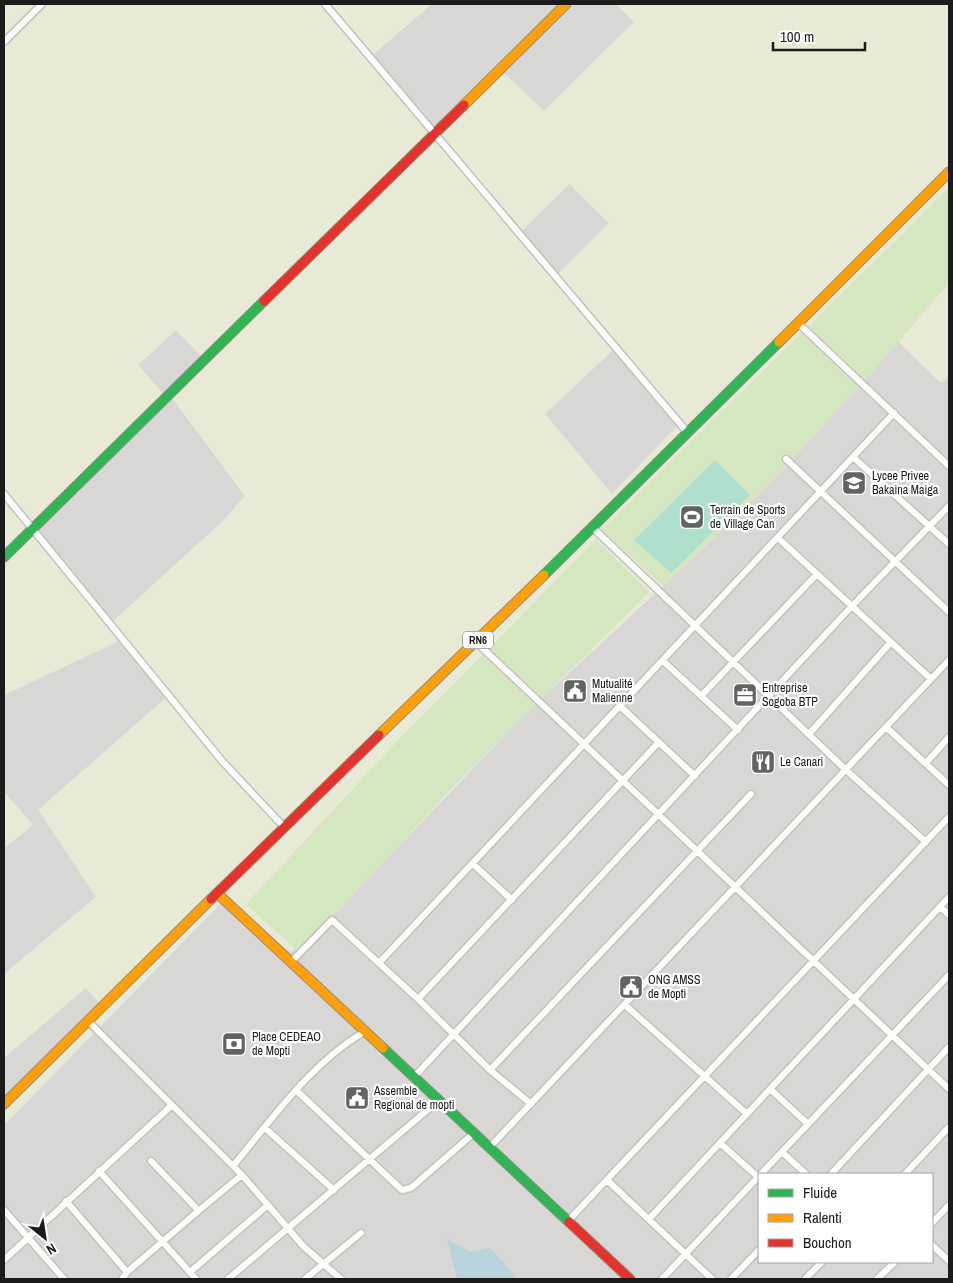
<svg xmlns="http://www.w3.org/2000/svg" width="953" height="1283" viewBox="0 0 953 1283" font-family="'Archivo Narrow',sans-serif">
  <rect width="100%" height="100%" fill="#e9e8e3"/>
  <path fill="#d8d7d5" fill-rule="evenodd" d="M432,4H616L635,21L544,111L435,134L370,57Z
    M569,184L609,223L556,276L519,233Z
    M872,316L941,383L949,377V1279H4V1125L221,903L328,920L532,707L672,578ZM759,1174H932V1262H759Z
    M176,330L205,360L170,395L245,496L222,522L109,625L33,529L166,398L138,365Z
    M616,347L680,423L612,494L545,414Z
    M121,640L168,696L39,810L96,897L4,974V848L33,825L4,792V695Z
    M86,987L99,1003L4,1098V1058Z"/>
  <path fill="#e8ead6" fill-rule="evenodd" d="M4,4H432L370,57L435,134L500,69L544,111L634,22L616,4H949V377L941,383L873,317L865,380L672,578L532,707L328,920L291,952L221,903L4,1125V1098L99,1003L86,988L4,1058V974L96,897L38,810L168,696L121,640L4,695ZM570,184L609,223L556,276L519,233ZM176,330L205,360L170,395L245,496L222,522L109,625L33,530L167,398L138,365ZM616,347L680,423L612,494L545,414Z
    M4,792L33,825L4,848Z"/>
  <path fill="#d4e7c1" d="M949,188V283L871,374L772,482L664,586L601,530Z
    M596,540L649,592L449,791L300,953L246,904L401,737Z"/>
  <path fill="#afe0cd" d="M715,460L750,495L671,573L634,540Z"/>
  <path fill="#b7d3dc" d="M447,1239L470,1252L490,1248L518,1279H457Z"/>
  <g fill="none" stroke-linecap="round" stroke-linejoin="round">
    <defs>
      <path id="street" d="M325,4L688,433
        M4,42L42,4
        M798,323L949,466
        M853,457L949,544
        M786,459L949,612
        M4,494L223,762L284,827
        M593,528L845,769L926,842
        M778,538L931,679
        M476,642L949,1089
        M663,661L738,730
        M701,696L817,574
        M621,707L695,776
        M886,727L949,785
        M809,734L891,642
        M926,763L949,737
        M473,864L512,900
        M940,907L949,915
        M291,962L332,920L418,999L490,1070L531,1104
        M379,963L894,413
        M418,999L659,742
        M625,1005L747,1114
        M89,1022L242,1175L304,1247L341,1279
        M490,1070L751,794
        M413,1078L851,607L949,506
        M770,1089L808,1124
        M297,1091L402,1190L411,1188L474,1133
        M265,1128L334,1190
        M720,1143L758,1177
        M489,1148L949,660
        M782,1152L806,1174
        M151,1161L198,1210
        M233,1166C272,1119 311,1063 364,1032
        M99,1171L196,1279
        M761,1174L949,975
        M831,1174L949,1047
        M905,1174L949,1127
        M607,1180L712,1279
        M66,1201L127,1272
        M4,1210L64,1279
        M649,1219L949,897
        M568,1221L949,817
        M932,1223L949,1205
        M932,1245L949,1261
        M4,1260L171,1106
        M190,1272L268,1205
        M122,1279L127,1272C166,1239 203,1206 242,1175
        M228,1279L438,1101
        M305,1279L361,1233
        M662,1279L759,1176
        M731,1279L759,1250
        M805,1279L822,1262
        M877,1279L895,1262"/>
      <path id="fast" d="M4,557L264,301
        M544,575L779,342
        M383,1048L569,1222"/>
      <path id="slow" d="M464,105L566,4
        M779,342L949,172
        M379,735L544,575
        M217,893L383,1048
        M4,1104L211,899"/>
      <path id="jam" d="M264,301L464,105
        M211,899L379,735
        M569,1222L630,1279"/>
    </defs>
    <use href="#street" stroke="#c2c2bf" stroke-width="9"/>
    <use href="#fast" stroke="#8f927c" stroke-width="11"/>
    <use href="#slow" stroke="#8f927c" stroke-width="11"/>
    <use href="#jam" stroke="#8f927c" stroke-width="11"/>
    <use href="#street" stroke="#fcfcfb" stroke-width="6"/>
    <use href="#fast" stroke="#30b455" stroke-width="9"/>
    <use href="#slow" stroke="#ff9f0a" stroke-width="9"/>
    <use href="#jam" stroke="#e5322d" stroke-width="9"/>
  </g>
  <defs>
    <symbol id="school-square" viewBox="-11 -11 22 22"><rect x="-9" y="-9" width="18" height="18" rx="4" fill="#636361" stroke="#fff"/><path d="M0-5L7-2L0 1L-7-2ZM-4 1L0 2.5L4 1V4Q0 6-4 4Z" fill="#fff"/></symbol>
    <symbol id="stadium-square" viewBox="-11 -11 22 22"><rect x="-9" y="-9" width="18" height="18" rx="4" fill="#636361" stroke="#fff"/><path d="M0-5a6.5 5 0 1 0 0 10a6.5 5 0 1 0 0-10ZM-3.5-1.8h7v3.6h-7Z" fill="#fff"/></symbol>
    <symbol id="civic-square" viewBox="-11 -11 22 22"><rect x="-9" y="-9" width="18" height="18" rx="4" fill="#636361" stroke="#fff"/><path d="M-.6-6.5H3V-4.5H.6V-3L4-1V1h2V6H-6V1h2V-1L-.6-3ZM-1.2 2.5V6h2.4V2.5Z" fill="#fff"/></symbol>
    <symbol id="office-square" viewBox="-11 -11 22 22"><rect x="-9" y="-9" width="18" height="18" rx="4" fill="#636361" stroke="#fff"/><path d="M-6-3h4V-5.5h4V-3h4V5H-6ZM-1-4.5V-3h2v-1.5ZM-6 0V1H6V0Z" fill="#fff"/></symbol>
    <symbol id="restaurant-square" viewBox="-11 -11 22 22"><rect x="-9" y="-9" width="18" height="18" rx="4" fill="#636361" stroke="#fff"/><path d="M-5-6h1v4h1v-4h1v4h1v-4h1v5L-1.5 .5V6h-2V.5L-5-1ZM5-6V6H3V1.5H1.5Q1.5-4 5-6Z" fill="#fff"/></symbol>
    <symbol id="bank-square" viewBox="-11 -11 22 22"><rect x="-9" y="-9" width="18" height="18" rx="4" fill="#636361" stroke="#fff"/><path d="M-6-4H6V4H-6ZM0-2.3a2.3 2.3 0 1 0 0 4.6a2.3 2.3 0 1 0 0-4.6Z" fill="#fff"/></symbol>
  </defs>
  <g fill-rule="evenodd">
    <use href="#school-square" x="840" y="469" width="28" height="28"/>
    <use href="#stadium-square" x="678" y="503" width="28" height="28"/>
    <use href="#civic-square" x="561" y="677" width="28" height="28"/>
    <use href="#office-square" x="731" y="681" width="28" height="28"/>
    <use href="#restaurant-square" x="749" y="748" width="28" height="28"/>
    <use href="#civic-square" x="617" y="973" width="28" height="28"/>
    <use href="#bank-square" x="220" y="1030" width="28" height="28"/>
    <use href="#civic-square" x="343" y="1084" width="28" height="28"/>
  </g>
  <g text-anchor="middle" stroke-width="4.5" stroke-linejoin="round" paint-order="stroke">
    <rect fill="#fff" stroke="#5f5f5f" stroke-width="1" x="463" y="631.5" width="30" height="17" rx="4"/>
    <g font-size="11" font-weight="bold" fill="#1b1b1b">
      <text x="478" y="644">RN6</text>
    </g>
    <g font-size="12" fill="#1b1b1b" stroke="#fff" text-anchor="start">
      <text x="872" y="480">Lycee Privee<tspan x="872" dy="14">Bakaina Maiga</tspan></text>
      <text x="710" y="514">Terrain de Sports<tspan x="710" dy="14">de Village Can</tspan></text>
      <text x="592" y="688">Mutualité<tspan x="592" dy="14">Malienne</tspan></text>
      <text x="762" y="692">Entreprise<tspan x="762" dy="14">Sogoba BTP</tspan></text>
      <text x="780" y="766">Le Canari</text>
      <text x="648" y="984">ONG AMSS<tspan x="648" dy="14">de Mopti</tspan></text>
      <text x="252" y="1041">Place CEDEAO<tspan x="252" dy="14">de Mopti</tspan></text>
      <text x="374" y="1095">Assemble<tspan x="374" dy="14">Regional de mopti</tspan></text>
    </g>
  </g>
  <rect width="953" height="1283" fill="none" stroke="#1b1b1b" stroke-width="10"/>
  <rect x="758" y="1173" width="175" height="90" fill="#ffffff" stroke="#a4a4a4"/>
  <rect x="768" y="1189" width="25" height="8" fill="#30b455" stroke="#a4a4a4"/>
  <text x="803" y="1198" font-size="15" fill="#1b1b1b">Fluide</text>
  <rect x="768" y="1214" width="25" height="8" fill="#ff9f0a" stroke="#a4a4a4"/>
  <text x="803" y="1223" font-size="15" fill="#1b1b1b">Ralenti</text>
  <rect x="768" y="1239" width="25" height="8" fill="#e5322d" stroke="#a4a4a4"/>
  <text x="803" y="1248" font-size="15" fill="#1b1b1b">Bouchon</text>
  <g transform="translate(45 1238) rotate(150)" stroke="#ffffff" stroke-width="4" paint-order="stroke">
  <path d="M0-4L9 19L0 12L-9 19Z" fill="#1b1b1b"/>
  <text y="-8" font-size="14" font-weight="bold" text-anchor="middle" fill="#1b1b1b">N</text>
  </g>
  <path d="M773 42v8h92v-8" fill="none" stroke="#1b1b1b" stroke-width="2.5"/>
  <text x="780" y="42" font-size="15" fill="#1b1b1b" stroke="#ffffff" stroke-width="4" paint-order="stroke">100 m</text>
</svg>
